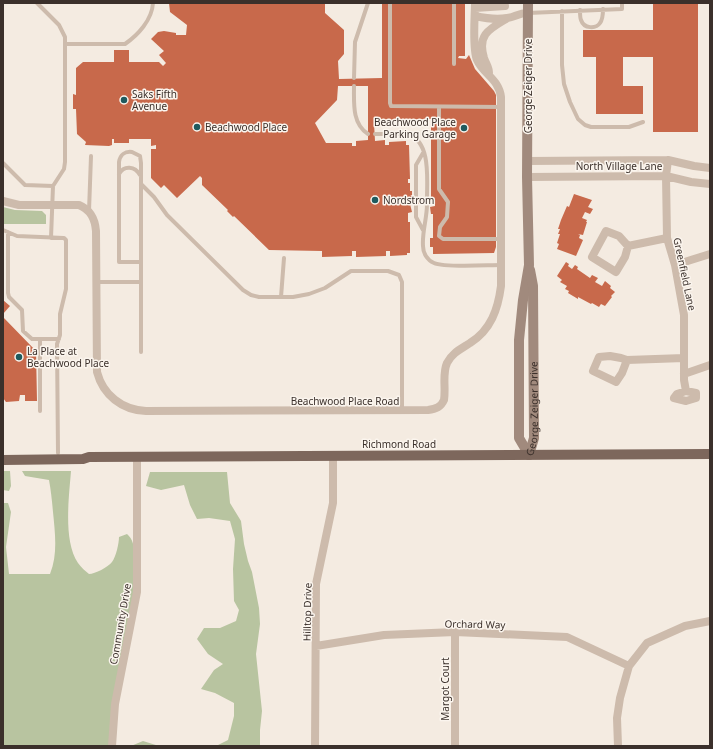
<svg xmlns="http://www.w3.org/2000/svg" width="713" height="749" viewBox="0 0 713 749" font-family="'Noto Sans',sans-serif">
  <rect width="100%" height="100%" fill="#f4ebe1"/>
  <path fill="#b8c4a0" d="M3,207L15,210L42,211L46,215V224H3Z
    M3,471H10L11,486L9,491L3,490Z
    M22,471H71C69,497 63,541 78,563C81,567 85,571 89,574C95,574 108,567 112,562C116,557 119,543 119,537L127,534C138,543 133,561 133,574H137L112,746H3L4,503H8L11,512L6,547L9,574H50C58,554 55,533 53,512C52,501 51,491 49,480L25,476Z
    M150,472H227L230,503L241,521L244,544L248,561L252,572L259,608L260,624L256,654L262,711L260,730V746H216L228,740L234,716V703L215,693L201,689L214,670L223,664L208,654L197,639L204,628H220L236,621L239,610L234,601L233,569L235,539L230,521L209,518L197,519L190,505L184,485L161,490L146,486Z
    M143,741L159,746H131Z"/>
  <path fill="#c8694b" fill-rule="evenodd" d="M169,3H325V13L344,30V54L338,61L339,79L382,78V3H465V56H459L458,58L466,59L469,55L475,69L494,91L496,95V247L494,253L433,254V247H430V238H433V214H431L430,207L435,206V204H410L412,212L408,213V222H410V253H407V255L390,256V251H386V256L356,257V251H352V256L322,257V251L269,250L234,216L233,217L227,211L228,210L202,185V178L200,176L177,198L164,185L161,188L151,178V149H156V145L151,146V139H129V143H114V139H112V145L109,146L85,145L86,142L77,134L76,109H73V94L76,95V68L83,62H114V50H129V62H159L163,66L166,63L159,55L164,51L151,39L158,32L164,31L176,33V35H186L187,25L170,12ZM338,86H368V140L356,141V146H352V143H326L315,123L337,100ZM431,119V198H414V196H410L412,195V191H410V183H408V179H410L409,145H406V141L389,142V145H385V140L375,141L374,123L377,122V126H389V120Z
    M653,3H698V132H653V57H623V86H643V114H596V57H583V30H653Z
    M574,194L592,200L588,207L593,209L590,214L585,212L582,218L587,220L586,222H587L583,235L578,234L580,235L579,238L583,240L576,256L557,249L559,244L557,243L560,234H558L560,229H558L561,220L567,206L569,207Z
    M566,262L569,264L568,266L572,269L575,265L578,267L577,269L590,278L592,275L598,278L595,282L602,286L605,281L611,286L610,288L615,292L611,296L612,297L605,306L601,304L599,307L592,303L591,304L578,297V299L568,293L569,291L565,289L567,286L560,282L562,280L557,276Z
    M3,300L10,306L3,314Z
    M3,317L36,351L37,401H25V395H20L19,401L6,402L3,398Z"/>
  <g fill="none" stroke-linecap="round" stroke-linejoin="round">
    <path stroke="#cdbbac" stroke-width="4" d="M37,3L59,25L65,37V162L64,169L53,186L51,238
      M390,3V103L391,106L501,107
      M454,3V64
      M580,10C580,13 580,18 581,20C584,29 596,29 600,23C603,19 603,14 603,9
      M562,11V65L564,84L570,102L578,119L585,125L591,127H629L643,122
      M528,13L622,9V3
      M65,44H125C138,35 152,20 153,3
      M354,78L355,42L368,3
      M354,86C354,103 352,124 368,134
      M439,107V189L448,202L447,217L440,227L439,236L443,239H501
      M375,134H408C431,142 427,178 427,198
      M3,163L25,185L53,186
      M119,174C124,165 135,166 140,175
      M416,198V165L423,153
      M416,204V217L423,230
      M427,204C427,219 422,231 423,246C423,253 427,260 434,263C444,268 487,265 501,265
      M89,211L91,156
      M3,230L17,236L64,238L66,240V289L60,314V335L57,344L58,453
      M8,232V293L9,297L22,310L23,331L32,339H59
      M141,262H119V162C120,155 125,151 132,152L140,156L141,163V184
      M97,282H141
      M281,297L284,258
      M40,339V411
      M141,352V184L154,197L167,215L243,290L251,295L259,297H293L309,294L325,288L351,271H388L399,275L402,282V410"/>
    <path stroke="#cdbbac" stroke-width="8" d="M475,8L505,6
      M475,16C484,18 497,20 507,18C515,17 518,13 528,13
      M489,73C489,67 486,64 484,58C477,35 489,29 506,19
      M668,160L666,176L667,238L675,265L684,315V380L686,391
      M527,161L668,160L694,166L710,168
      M527,177L666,176L691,182L710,184
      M3,201L19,205H79C91,210 95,219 96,231L97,372C103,395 122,410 146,411L428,410C436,409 441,407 444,400C446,388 442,374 447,363C452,353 461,349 470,343C491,330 498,309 501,286V97C499,79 483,74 477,60C472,48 475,17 475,3
      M606,231L619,236L628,246L625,257L616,272L592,257Z
      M628,246L667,238
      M675,265L710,254
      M610,356L621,358L627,360L622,373L616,382L593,371L599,357Z
      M627,360L684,358
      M684,374L710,365
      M686,391L696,393V398L686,401L674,398L677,394Z
      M316,646L384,635L455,632L567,637L629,666
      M112,746L115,704L137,592V457
      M315,746L316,584L333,503V456
      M455,746V632
      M618,746L617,718L620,698L629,666L647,643L685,626L710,621"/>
    <g stroke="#a18a7d" stroke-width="10">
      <path d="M528,3L527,177L529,265L523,300L519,340V438L529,455"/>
      <path id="s1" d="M529,455L534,438L533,286L530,270"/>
    </g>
    <path stroke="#7d675c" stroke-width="10" d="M3,460L83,459L89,457L710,454"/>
  </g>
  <g fill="#1f5a5e" stroke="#fbf5ee" stroke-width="1.5">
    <circle cx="124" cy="100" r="4"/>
    <circle cx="197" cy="127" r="4"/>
    <circle cx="464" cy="128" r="4"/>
    <circle cx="375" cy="200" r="4"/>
    <circle cx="19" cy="357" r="4"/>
  </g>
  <g text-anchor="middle" stroke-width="3" stroke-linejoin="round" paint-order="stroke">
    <g font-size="10" fill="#3b302b" stroke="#fbf5ee">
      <text transform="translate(528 86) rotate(-90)" y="4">George Zeiger Drive</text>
      <text x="619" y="170">North Village Lane</text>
      <text transform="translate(685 274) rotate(78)" y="4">Greenfield Lane</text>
      <text x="345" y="405">Beachwood Place Road</text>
      <text dy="4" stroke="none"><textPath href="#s1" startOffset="47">George Zeiger Drive</textPath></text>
      <text x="399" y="448">Richmond Road</text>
      <text transform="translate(307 612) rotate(-89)" y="4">Hilltop Drive</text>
      <text transform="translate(120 624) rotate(-80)" y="4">Community Drive</text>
      <text transform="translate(475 624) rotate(1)" y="4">Orchard Way</text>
      <text transform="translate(445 689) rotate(-90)" y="4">Margot Court</text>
    </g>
    <g font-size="10" fill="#3b302b" stroke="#fbf5ee" text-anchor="start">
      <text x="132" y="98">Saks Fifth<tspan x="132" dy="12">Avenue</tspan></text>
      <text x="456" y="126" text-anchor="end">Beachwood Place<tspan x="456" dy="12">Parking Garage</tspan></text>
      <text x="205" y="131">Beachwood Place</text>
      <text x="383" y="204">Nordstrom</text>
      <text x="27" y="355">La Place at<tspan x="27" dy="12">Beachwood Place</tspan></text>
    </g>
  </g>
  <rect width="713" height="749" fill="none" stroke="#3b302b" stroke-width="8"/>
</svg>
